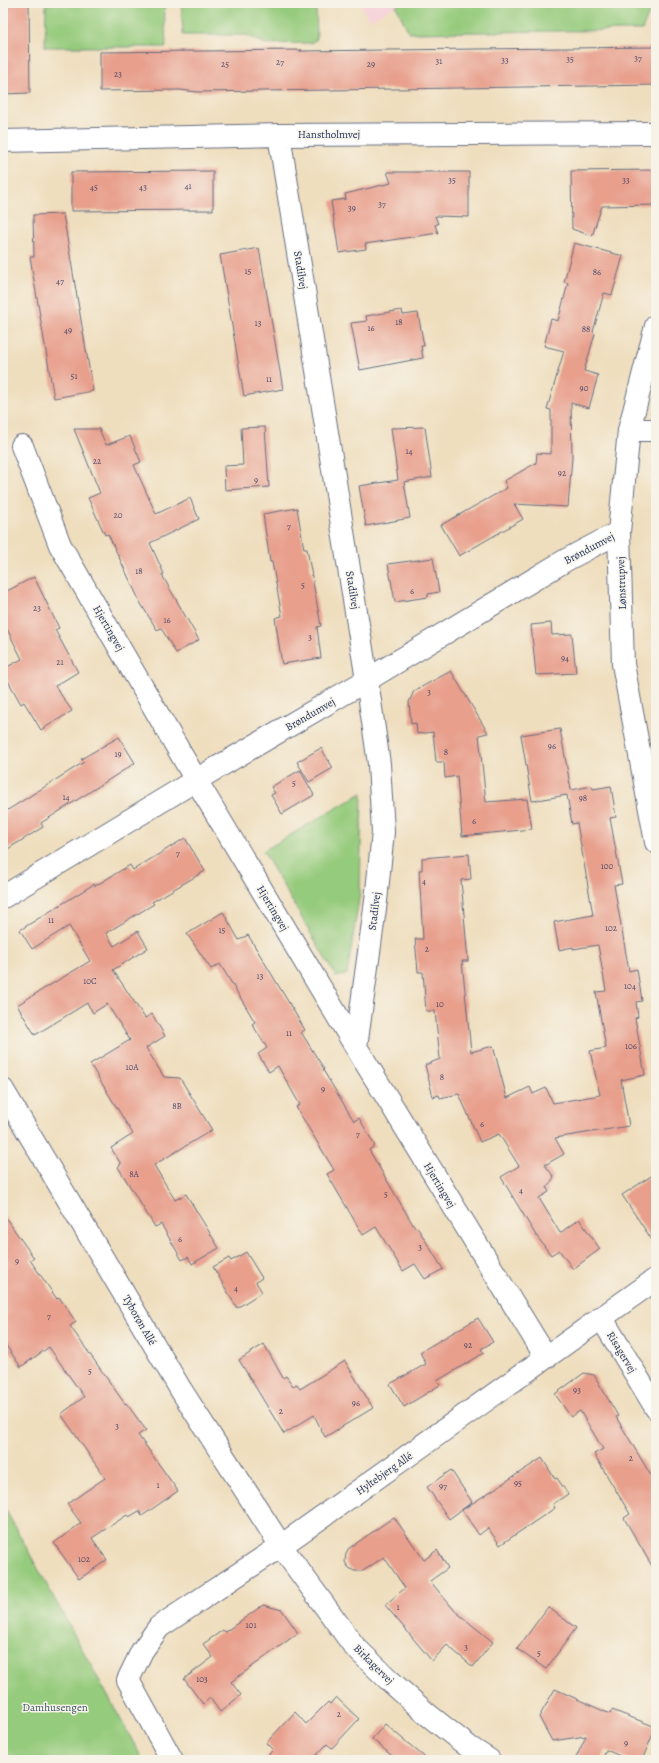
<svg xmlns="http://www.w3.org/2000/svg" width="659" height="1763" viewBox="0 0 659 1763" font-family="Alegreya,serif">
  <rect width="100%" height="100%" fill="#f7f3e8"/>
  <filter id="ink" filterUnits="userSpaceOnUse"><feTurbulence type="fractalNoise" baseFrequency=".025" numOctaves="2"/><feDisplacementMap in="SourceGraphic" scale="8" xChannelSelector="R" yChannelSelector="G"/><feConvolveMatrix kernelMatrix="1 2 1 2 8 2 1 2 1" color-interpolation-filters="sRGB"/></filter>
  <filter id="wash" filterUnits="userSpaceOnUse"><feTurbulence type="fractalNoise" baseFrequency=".012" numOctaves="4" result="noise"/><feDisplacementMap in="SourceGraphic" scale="16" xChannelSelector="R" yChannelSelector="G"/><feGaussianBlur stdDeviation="0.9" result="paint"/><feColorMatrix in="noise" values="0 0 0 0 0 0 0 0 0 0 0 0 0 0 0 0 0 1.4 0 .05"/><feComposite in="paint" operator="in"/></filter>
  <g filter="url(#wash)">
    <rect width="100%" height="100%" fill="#efdebe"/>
    <path fill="#f6cfd8" d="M360,3H401L369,20Z"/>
    <path fill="#95cb7c" stroke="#587d6d" d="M46,3H164L166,47H45Z
      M181,3H316L317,39L311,43L266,44L246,35H183Z
      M402,3H653L642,30L409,33L396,6Z
      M362,793L360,893L347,974L336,977L263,851Z
      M3,1505L143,1760H3Z"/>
    <g id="blocks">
      <path fill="#e89f8c" d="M3,3H29L30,93L3,94Z
        M656,47V85L198,92L180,90L100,91V52L302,50L300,51Z
        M656,170V205L602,206L592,236L572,229L571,171Z
        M213,171V210L71,211V172Z
        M387,172H469V217L435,216L438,224L435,225L438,233L365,244L366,249L339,253L331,201L346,199L345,194L391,183Z
        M63,214L93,391L54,398L30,257H34L33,215Z
        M574,243L623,256L612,295L604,293L593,332L595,334L584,371L598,375L589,408L571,403L572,458L568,507L514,504L523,519L459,556L441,525L507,488L504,481L536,463L537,453L551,454V410L547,409L564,351L544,346L551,319L558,321L568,283L564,282Z
        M259,248L283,389L244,396L220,255Z
        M402,310L403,315L418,313L424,346H421L423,358L360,370L351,323L367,321L366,316Z
        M265,427L269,487L225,490L224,466L243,465L241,428Z
        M425,427L432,477L404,482L410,518L366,526L359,486L398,480L391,428Z
        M74,429H99L106,445L130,436L141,462L134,465L156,514L190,498L199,519L150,543L164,574L162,575L199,640L176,653L161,628L157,630L141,604L108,534L105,535L88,498L100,493Z
        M297,508L304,549H307L321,626L317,627L321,658L282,664L275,618L282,616L272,562H270L263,514Z
        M433,558L439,592L428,594V597L395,602L388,564Z
        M34,577L59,628L55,630L78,672L55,686L72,711L41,730L24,702L21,704L3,672V669L22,659L3,621V593Z
        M551,623L552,635L572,634L576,673L536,675L531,625Z
        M451,671L488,733L479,735L486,802L527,799L532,829L462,836L457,776L445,778L444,762H436L433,732L417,734L416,723L411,724L409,702L414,691Z
        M560,729L571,790L592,786L593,789L611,786L616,817L610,818L622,884L614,885L629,971L637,969L642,1001L636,1002L638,1017L635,1018L645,1075L621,1080L629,1126L555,1138L564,1154L545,1165L554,1177L547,1188L549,1192L539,1198L560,1233L579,1219L600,1249L573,1269L559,1250L551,1255L535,1234L501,1177L519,1166L499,1134L480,1142L459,1094L440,1098L439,1095L433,1097L425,1065L440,1059L435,1011H426L423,972H418L415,939H423L419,870H422V858L469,854L471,879L461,880L468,961H462L471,1052L493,1046L507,1098L530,1087L533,1094L546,1088L553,1103L600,1095L590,1051L606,1048L596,992L606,991L598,945L573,949V947L559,950L554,922L593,915L577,823L572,824L567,795L532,801L521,735Z
        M119,737L135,763L41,823L43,827L3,852V813L84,762L81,759Z
        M321,748L333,768L309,782L297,762Z
        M300,770L314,795L282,814L271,795L275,793L271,787Z
        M185,838L205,871L152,902L154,904L106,933L114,946L138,931L148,948L113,970L145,1018L152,1014L165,1036L146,1048L164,1077L180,1078L212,1130L154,1165L175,1200L186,1194L219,1248L192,1264L188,1257L182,1260L161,1224L155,1227L118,1167L121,1164L111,1148L133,1134L90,1064L130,1040L107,1004L93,1013L87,1003L35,1035L17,1005L90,961L69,926L32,949L20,930L94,884L95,886L130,865L133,870Z
        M223,912L239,940L248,935L295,1013L305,1030L301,1032L324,1069L323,1070L354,1121L359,1118L375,1146L369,1150L415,1228L417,1227L443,1269L425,1279L415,1264L403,1271L376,1227L363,1235L327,1174L334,1170L296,1107L300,1105L278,1066L269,1072L258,1054L267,1048L252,1024L255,1022L220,964L211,969L187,934Z
        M656,1173V1246L622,1195Z
        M3,1214L34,1258L30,1260L57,1299L59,1297L76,1322L70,1326L125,1404L126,1403L146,1430L138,1435L178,1491L142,1516L139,1511L129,1517L127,1515L92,1538L107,1560L79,1579L54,1543L81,1523L67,1504L105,1478L61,1414L84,1397L49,1347L21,1367L3,1341Z
        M246,1252L262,1278L256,1282L262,1292L237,1308L213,1267L229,1258L231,1261Z
        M478,1318L493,1342L481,1349L484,1353L437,1381L440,1385L404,1407L390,1384L426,1364L420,1352Z
        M264,1344L283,1378L286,1376L293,1386L297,1384L300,1389L345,1361L373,1408L325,1437L314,1415L284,1434L239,1360Z
        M584,1373L594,1375L618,1416L616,1417L656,1484V1573L624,1518L630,1514L594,1454L603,1449L580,1411L571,1417L555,1394Z
        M542,1458L555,1479L557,1478L568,1494L553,1504L555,1508L500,1545L488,1528L479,1535L462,1510Z
        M451,1470L472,1502L449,1519L427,1487Z
        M394,1517L424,1560L437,1550L448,1568L430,1581L455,1611L493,1642L473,1667L447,1645L432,1661L385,1605L405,1588L384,1557L363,1571H354L348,1567L345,1562L346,1554L348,1549Z
        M263,1605L282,1610L298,1633L231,1682L241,1695L220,1712L210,1698L203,1704L184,1679L213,1657L203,1644L223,1630L225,1632Z
        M548,1607L576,1628L546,1669L517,1649Z
        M555,1689L610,1714L612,1710L656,1727L642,1760H630L606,1750L602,1760H575L586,1736L552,1741L539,1717Z
        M336,1697L359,1719L332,1748L327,1744L312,1760H263L273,1750L266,1743L295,1712L306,1724L328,1702L330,1704Z
        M385,1724L428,1760H397L372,1739Z"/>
    </g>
  </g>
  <g filter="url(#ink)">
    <use href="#blocks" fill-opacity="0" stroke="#656c80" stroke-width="1"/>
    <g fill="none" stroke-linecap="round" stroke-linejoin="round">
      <defs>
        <path id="minor" d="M279,135L367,680L379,764L383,832L376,901L356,1047
          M3,141L279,135L656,133
          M656,326L629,430L619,532L623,664L656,842
          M629,430H656
          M22,446L60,545L196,780L356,1047L546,1357
          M3,897L196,780L367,680L566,560L619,532
          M3,1090L181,1390L281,1546L354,1646L389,1680L427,1714L469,1747L489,1760
          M601,1317L656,1408
          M172,1760L128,1680L142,1651L159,1627L281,1546L656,1279"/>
      </defs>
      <use href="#minor" stroke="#656c80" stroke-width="24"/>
      <use href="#minor" stroke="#fff" stroke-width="22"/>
    </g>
  </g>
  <g text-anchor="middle" stroke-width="3" stroke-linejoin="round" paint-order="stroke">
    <g font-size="9" fill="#4e4b6a">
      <text x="638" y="61">37</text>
      <text x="570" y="62">35</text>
      <text x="505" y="63">33</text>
      <text x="439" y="64">31</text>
      <text x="280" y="65">27</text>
      <text x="225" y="67">25</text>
      <text x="371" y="67">29</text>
      <text x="118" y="77">23</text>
      <text x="452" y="183">35</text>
      <text x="626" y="183">33</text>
      <text x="188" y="189">41</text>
      <text x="94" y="190">45</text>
      <text x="143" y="190">43</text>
      <text x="382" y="207">37</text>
      <text x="352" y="211">39</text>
      <text x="248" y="274">15</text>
      <text x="597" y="275">86</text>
      <text x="60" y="284">47</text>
      <text x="399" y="325">18</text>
      <text x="258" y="326">13</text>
      <text x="371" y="331">16</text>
      <text x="586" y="332">88</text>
      <text x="68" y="333">49</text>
      <text x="74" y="379">51</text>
      <text x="269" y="382">11</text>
      <text x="584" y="391">90</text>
      <text x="409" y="454">14</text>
      <text x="97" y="464">22</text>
      <text x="562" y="476">92</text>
      <text x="256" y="483">9</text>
      <text x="118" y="518">20</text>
      <text x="289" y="529">7</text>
      <text x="139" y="574">18</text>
      <text x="303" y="588">5</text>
      <text x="412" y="594">6</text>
      <text x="37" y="611">23</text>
      <text x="167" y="623">16</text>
      <text x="310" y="640">3</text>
      <text x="565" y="661">94</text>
      <text x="60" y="665">21</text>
      <text x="429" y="695">3</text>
      <text x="552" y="749">96</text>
      <text x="446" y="755">8</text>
      <text x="118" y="757">19</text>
      <text x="294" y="786">5</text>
      <text x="66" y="800">14</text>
      <text x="583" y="801">98</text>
      <text x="474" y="824">6</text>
      <text x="178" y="856">7</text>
      <text x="607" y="869">100</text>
      <text x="424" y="884">4</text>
      <text x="51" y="923">11</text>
      <text x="611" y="931">102</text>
      <text x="222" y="933">15</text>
      <text x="427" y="952">2</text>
      <text x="260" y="979">13</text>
      <text x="90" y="984">10C</text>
      <text x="630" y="989">104</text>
      <text x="440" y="1007">10</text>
      <text x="289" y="1036">11</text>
      <text x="631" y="1049">106</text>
      <text x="132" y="1070">10A</text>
      <text x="442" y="1080">8</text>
      <text x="323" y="1092">9</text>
      <text x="177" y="1109">8B</text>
      <text x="482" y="1127">6</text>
      <text x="358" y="1137">7</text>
      <text x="134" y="1177">8A</text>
      <text x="521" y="1193">4</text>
      <text x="386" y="1197">5</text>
      <text x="180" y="1242">6</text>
      <text x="420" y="1250">3</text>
      <text x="17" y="1264">9</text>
      <text x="236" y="1291">4</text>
      <text x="49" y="1319">7</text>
      <text x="468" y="1348">92</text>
      <text x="90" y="1374">5</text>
      <text x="577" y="1393">93</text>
      <text x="356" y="1406">96</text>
      <text x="281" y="1414">2</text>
      <text x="117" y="1429">3</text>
      <text x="631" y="1461">2</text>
      <text x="518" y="1486">95</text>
      <text x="158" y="1488">1</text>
      <text x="443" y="1489">97</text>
      <text x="84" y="1562">102</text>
      <text x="398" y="1610">1</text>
      <text x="251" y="1628">101</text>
      <text x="466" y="1650">3</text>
      <text x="539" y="1656">5</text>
      <text x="202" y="1682">103</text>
      <text x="339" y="1717">2</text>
      <text x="626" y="1746">9</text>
    </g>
    <g font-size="11" fill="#1b2f5e" stroke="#f7f3e8">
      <text x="329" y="138">Hanstholmvej</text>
      <text transform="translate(301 270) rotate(81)" y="4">Stadilvej</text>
      <text transform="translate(589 548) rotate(-28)" y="4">Brøndumvej</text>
      <text transform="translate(621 583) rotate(-92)" y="4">Lønstrupvej</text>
      <text transform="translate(353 590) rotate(81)" y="4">Stadilvej</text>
      <text transform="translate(109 628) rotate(60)" y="4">Hjertingvej</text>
      <text transform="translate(310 714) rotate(-30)" y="4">Brøndumvej</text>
      <text transform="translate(273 908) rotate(59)" y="4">Hjertingvej</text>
      <text transform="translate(374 911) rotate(-83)" y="4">Stadilvej</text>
      <text transform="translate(440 1185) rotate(59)" y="4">Hjertingvej</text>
      <text transform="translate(140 1320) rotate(60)" y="4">Tyborøn Allé</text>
      <text transform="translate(622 1352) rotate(59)" y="4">Risagervej</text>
      <text transform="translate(384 1473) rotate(-35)" y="4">Hyltebjerg Allé</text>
      <text transform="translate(374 1664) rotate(45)" y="4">Birkagervej</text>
    </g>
    <g font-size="11" fill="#3a5666" stroke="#f7f3e8">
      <text x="55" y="1711">Damhusengen</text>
    </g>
  </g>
  <rect width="659" height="1763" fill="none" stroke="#f7f3e8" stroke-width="16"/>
</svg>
